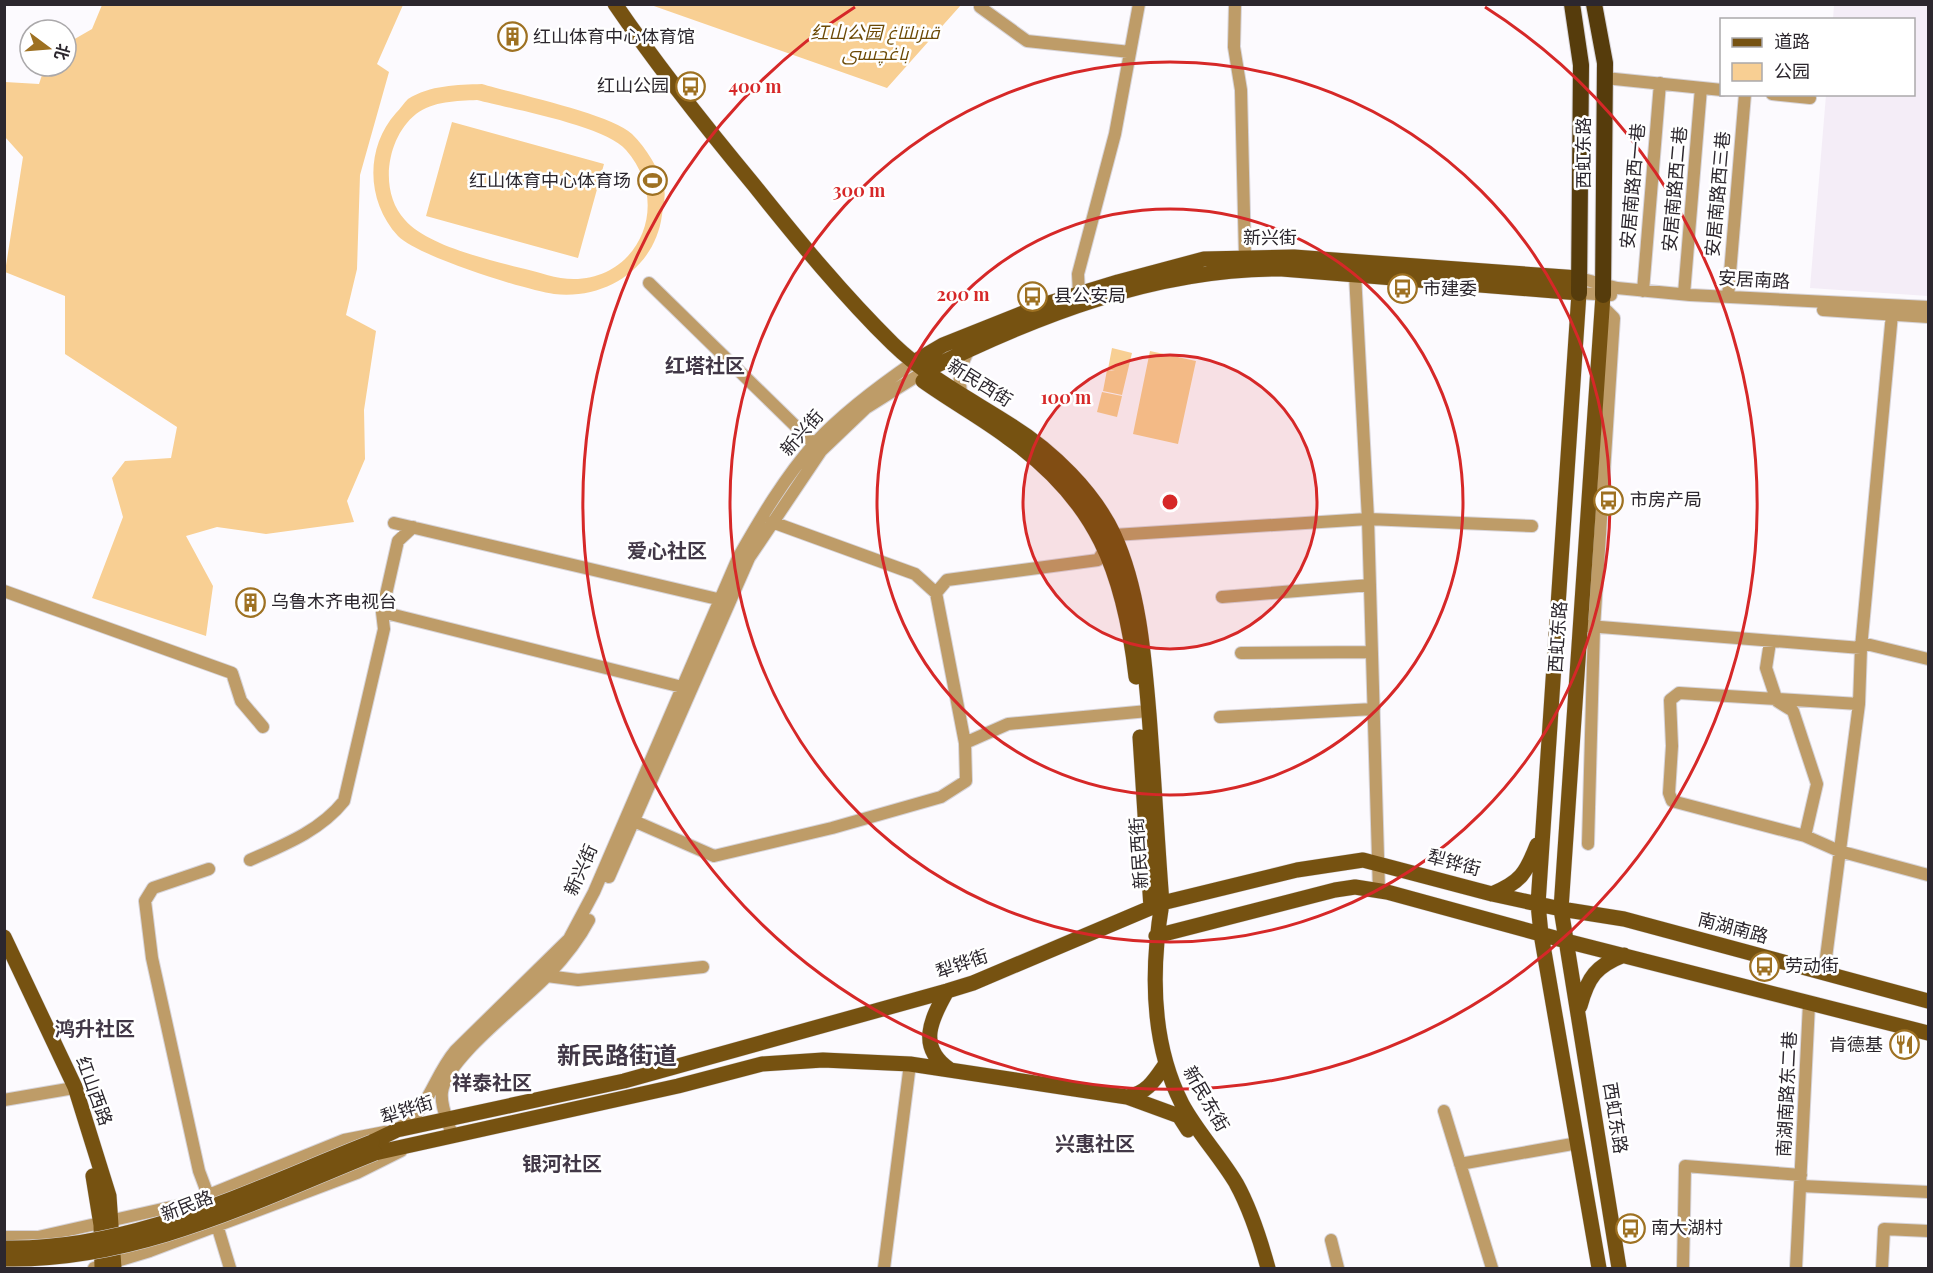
<svg xmlns="http://www.w3.org/2000/svg" width="1933" height="1273" viewBox="0 0 1933 1273" font-family="'Playfair Display',Cairo,'Noto Sans SC',serif">
  <rect width="100%" height="100%" fill="#fcfafe"/>
  <path fill="#f4edf7" d="M1834,5H1928V296L1810,288L1826,95L1914,94V20L1833,19Z"/>
  <path fill="#f8cf93" fill-rule="evenodd" d="M102,5H403L377,64L389,72L360,175L357,269L346,315L376,331L364,410L365,459L347,501L354,522L266,534L217,527L186,536L213,586L206,636L92,598L123,517L112,478L125,461L171,458L177,427L65,354V296L5,272L23,157L5,137V82L39,84L45,66H66V44L92,29Z
    M651,5H961L887,88Z
    M482,84C515,94 611,114 632,134C647,149 659,169 664,188C666,196 663,207 662,215C655,268 606,300 554,294C525,290 417,256 398,236C366,201 365,148 396,113C400,109 404,103 408,99C430,85 457,85 482,84ZM477,100C511,109 606,126 626,150C679,211 628,299 547,275C509,264 431,250 405,220C378,191 387,137 416,114C433,101 457,101 477,100Z
    M452,122L604,164L578,258L426,216Z
    M1112,348L1132,353L1122,395L1103,391L1107,370L1115,371L1108,369Z
    M1150,351L1196,361L1178,444L1133,434Z
    M1102,392L1122,396L1117,417L1097,412Z"/>
  <g fill="none" stroke-linecap="round" stroke-linejoin="round">
    <defs>
      <path id="minor" d="M1235,4L1234,47L1241,90L1245,256
        M980,7L1027,41L1130,52
        M1605,78L1722,90
        M1772,94L1810,98
        M1355,274L1368,519L1379,891
        M1579,278L1617,288L1690,295L1928,307
        M649,283L820,450
        M1643,291L1660,83
        M1579,293L1611,295
        M1079,294L1078,274L1115,134L1139,4
        M1684,294L1701,88
        M1728,297L1745,94
        M1823,310L1928,317
        M961,394L959,371L969,349
        M394,523L726,601
        M4,591L232,673L241,701L263,727
        M936,593L947,580L1098,560L1114,535L1368,519L1532,526
        M1222,597L1370,585
        M382,612L690,689
        M1588,626L1861,648
        M1770,642L1766,668L1777,701L1793,711L1817,784L1805,836
        M1862,643L1928,659
        M1241,653L1372,652
        M1859,704L1679,693L1670,700L1672,746L1669,793L1672,801L1805,836L1839,851L1928,875
        M1220,717L1374,709
        M965,743L1008,724L1148,711
        M634,821L714,856L832,828L941,797L966,781L965,743L936,593L915,574L772,522
        M1588,844L1594,627L1614,318L1602,306
        M250,860C284,845 320,831 344,801L384,629L382,612L398,541L413,527
        M609,877L749,558L821,451L866,408L925,371
        M1824,973L1859,704L1861,648L1892,314
        M547,976L578,980L703,967
        M4,1100L68,1089
        M1444,1111L1492,1268
        M402,1126C429,1109 434,1076 455,1051L569,939L594,892L738,558C760,519 785,477 815,443C844,412 879,386 914,362
        M452,1136C449,1122 440,1107 442,1092C446,1058 524,1001 548,975C565,957 578,941 589,920
        M1460,1164L1578,1143
        M1801,1186L1928,1192
        M208,1195L199,1171L152,958L145,901L153,888L209,869
        M217,1225L230,1268
        M4,1237H38L189,1203L344,1140L385,1132
        M1331,1240L1338,1268
        M94,1268L150,1251L357,1173L401,1151
        M884,1268L910,1064
        M1683,1268L1685,1166L1801,1175
        M1796,1268L1809,1004
        M1882,1268L1884,1229L1928,1231"/>
      <path id="major" d="M615,4C658,67 705,126 754,185C798,240 843,295 893,344C928,378 972,400 1012,426C1052,451 1094,492 1114,535C1139,590 1144,655 1149,714C1154,777 1157,840 1162,903C1151,969 1151,1043 1182,1104C1197,1132 1220,1156 1236,1183C1251,1210 1260,1239 1268,1268
        M1603,295L1561,909L1619,1268
        M914,362L943,345L1046,304L1118,282L1204,259L1294,257L1579,278
        M925,371C1035,316 1157,268 1282,269L1579,293L1538,904L1541,934L1599,1268
        M923,381C951,401 980,417 1007,437C1097,500 1124,572 1136,677
        M1140,737L1151,908
        M1492,894C1521,882 1526,873 1537,845
        M1156,936L1335,890L1355,887L1387,892L1566,941L1928,1033
        M4,937L75,1087L109,1196L114,1268
        M947,991C931,1019 917,1047 949,1069
        M1580,1006C1588,977 1596,966 1624,955
        M1127,1097L1179,1116L1188,1130
        M372,1142L397,1130L624,1081L947,991L973,983L1162,903L1297,870L1363,860L1492,894L1561,909L1624,919L1928,1001
        M375,1153L678,1086L762,1064L823,1060L910,1064L1127,1097C1147,1093 1154,1081 1165,1065
        M93,1176L101,1225L102,1268"/>
      <path id="highway" d="M1572,4L1581,65L1579,293
        M1594,4L1605,63L1603,295"/>
    </defs>
    <use href="#minor" stroke="#d7d4d9" stroke-width="14"/>
    <use href="#major" stroke="#d7d4d9" stroke-width="16"/>
    <use href="#highway" stroke="#d7d4d9" stroke-width="18"/>
    <use href="#minor" stroke="#be9c68" stroke-width="12"/>
    <use href="#major" stroke="#765211" stroke-width="15"/>
    <use href="#highway" stroke="#563c0c" stroke-width="16"/>
    <defs>
      <path id="major-bridge" d="M4,1248C134,1251 254,1188 372,1142
        M4,1259C136,1262 256,1201 375,1153"/>
    </defs>
    <use href="#major-bridge" stroke="#d7d4d9" stroke-width="16" stroke-linecap="butt"/>
    <use href="#major-bridge" stroke="#765211" stroke-width="15"/>
  </g>
  <circle cx="1170" cy="502" r="147" fill="#d62828" fill-opacity=".12"/>
  <g fill="none" stroke="#d62828" stroke-width="3">
    <circle cx="1170" cy="502" r="147"/>
    <circle cx="1170" cy="502" r="293"/>
    <circle cx="1170" cy="502" r="440"/>
    <path d="M1485 7A587 587 0 1 1 855 7"/>
  </g>
  <defs>
    <symbol id="building-ring" viewBox="-11 -11 22 22"><circle r="9.5" fill="#fff" stroke="#9e7122" stroke-width="1.5"/><path d="M-4-6H4V6H1V3H-1V6H-4ZM-2.5-4.3h1.7v1.8h-1.7ZM.8-4.3h1.7v1.8H.8ZM-2.5-1h1.7V.8h-1.7ZM.8-1h1.7V.8H.8Z" fill="#9e7122"/></symbol>
    <symbol id="bus-ring" viewBox="-11 -11 22 22"><circle r="9.5" fill="#fff" stroke="#9e7122" stroke-width="1.5"/><path d="M-5-6H5V4H4V6H2V4H-2V6H-4V4H-5ZM-3.5-4V0h7V-4ZM-3.5 1.2v1.5H-2V1.2ZM2 1.2v1.5H3.5V1.2Z" fill="#9e7122"/></symbol>
    <symbol id="stadium-ring" viewBox="-11 -11 22 22"><circle r="9.5" fill="#fff" stroke="#9e7122" stroke-width="1.5"/><path d="M0-5a6.5 5 0 1 0 0 10a6.5 5 0 1 0 0-10ZM-3.5-1.8h7v3.6h-7Z" fill="#9e7122"/></symbol>
    <symbol id="restaurant-ring" viewBox="-11 -11 22 22"><circle r="9.5" fill="#fff" stroke="#9e7122" stroke-width="1.5"/><path d="M-5-6h1v4h1v-4h1v4h1v-4h1v5L-1.5 .5V6h-2V.5L-5-1ZM5-6V6H3V1.5H1.5Q1.5-4 5-6Z" fill="#9e7122"/></symbol>
  </defs>
  <g fill-rule="evenodd">
    <use href="#building-ring" x="496" y="20" width="33" height="33"/>
    <use href="#bus-ring" x="674" y="70" width="33" height="33"/>
    <use href="#stadium-ring" x="636" y="164" width="33" height="33"/>
    <use href="#bus-ring" x="1386" y="272" width="33" height="33"/>
    <use href="#bus-ring" x="1016" y="280" width="33" height="33"/>
    <use href="#bus-ring" x="1592" y="484" width="33" height="33"/>
    <use href="#building-ring" x="234" y="586" width="33" height="33"/>
    <use href="#bus-ring" x="1748" y="950" width="33" height="33"/>
    <use href="#restaurant-ring" x="1888" y="1028" width="33" height="33"/>
    <use href="#bus-ring" x="1614" y="1212" width="33" height="33"/>
  </g>
  <g text-anchor="middle" stroke-width="5" stroke-linejoin="round" paint-order="stroke">
    <g font-size="18" font-style="italic" fill="#6c4a06" stroke="#fff">
      <text x="875" y="39">红山公园 قىزىلتاغ<tspan x="875" dy="21">باغچىسى</tspan></text>
    </g>
    <g font-size="18" fill="#2c272e" stroke="#fff" text-anchor="start">
      <text x="533" y="43">红山体育中心体育馆</text>
      <text x="669" y="92" text-anchor="end">红山公园</text>
      <text x="631" y="187" text-anchor="end">红山体育中心体育场</text>
      <text x="1423" y="295">市建委</text>
      <text x="1054" y="302">县公安局</text>
      <text x="1630" y="506">市房产局</text>
      <text x="271" y="608">乌鲁木齐电视台</text>
      <text x="1785" y="972">劳动街</text>
      <text x="1883" y="1051" text-anchor="end">肯德基</text>
      <text x="1651" y="1234">南大湖村</text>
    </g>
    <g font-size="18" fill="#2c272e" stroke="#fff">
      <text transform="translate(1584 153) rotate(-90)" y="6">西虹东路</text>
      <text transform="translate(1633 186) rotate(-85)" y="6">安居南路西一巷</text>
      <text transform="translate(1675 189) rotate(-85)" y="6">安居南路西二巷</text>
      <text transform="translate(1718 194) rotate(-85)" y="6">安居南路西三巷</text>
      <text x="1270" y="244">新兴街</text>
      <text transform="translate(1754 280) rotate(3)" y="6">安居南路</text>
      <text transform="translate(980 383) rotate(32)" y="6">新民西街</text>
      <text transform="translate(802 433) rotate(-49)" y="6">新兴街</text>
      <text transform="translate(1558 637) rotate(-86)" y="6">西虹东路</text>
      <text transform="translate(1139 853) rotate(-94)" y="6">新民西街</text>
      <text transform="translate(1454 863) rotate(15)" y="6">犁铧街</text>
      <text transform="translate(581 870) rotate(-66)" y="6">新兴街</text>
      <text transform="translate(1733 928) rotate(15)" y="6">南湖南路</text>
      <text transform="translate(962 964) rotate(-19)" y="6">犁铧街</text>
      <text transform="translate(94 1091) rotate(70)" y="6">红山西路</text>
      <text transform="translate(1787 1094) rotate(-87)" y="6">南湖南路东二巷</text>
      <text transform="translate(1206 1099) rotate(60)" y="6">新民东街</text>
      <text transform="translate(407 1110) rotate(-17)" y="6">犁铧街</text>
      <text transform="translate(1615 1118) rotate(81)" y="6">西虹东路</text>
      <text transform="translate(187 1206) rotate(-21)" y="6">新民路</text>
    </g>
    <g font-size="20" font-weight="bold" fill="#423847" stroke="#fff">
      <text x="705" y="373">红塔社区</text>
      <text x="667" y="558">爱心社区</text>
      <text x="95" y="1036">鸿升社区</text>
      <text x="492" y="1090">祥泰社区</text>
      <text x="1095" y="1151">兴惠社区</text>
      <text x="562" y="1171">银河社区</text>
    </g>
    <g font-size="24" font-weight="bold" fill="#423847" stroke="#fff">
      <text x="617" y="1064">新民路街道</text>
    </g>
  </g>
  <circle cx="1170" cy="502" r="9" fill="#d62828" stroke="#fff" stroke-width="3"/>
  <g font-size="18" text-anchor="middle" font-weight="bold" fill="#d62828" stroke="#fff" stroke-width="5" stroke-linejoin="round" paint-order="stroke">
    <text x="755" y="93">400 m</text>
    <text x="859" y="197">300 m</text>
    <text x="963" y="301">200 m</text>
    <text x="1066" y="404">100 m</text>
  </g>
  <rect width="1933" height="1273" fill="none" stroke="#2c272e" stroke-width="12"/>
  <rect x="1720" y="18" width="195" height="78" fill="#ffffff" stroke="#aba9ab" stroke-width="1.5"/>
  <rect x="1732" y="38" width="30" height="9" fill="#765211" stroke="#aba9ab" stroke-width="1.5"/>
  <text x="1774" y="48" font-size="18" fill="#2c272e">道路</text>
  <rect x="1732" y="63" width="30" height="18" fill="#f8cf93" stroke="#aba9ab" stroke-width="1.5"/>
  <text x="1774" y="78" font-size="18" fill="#2c272e">公园</text>
  <g transform="translate(48 48) rotate(106)"><circle r="28" fill="#ffffff" stroke="#aba9ab" stroke-width="1.5"/>
  <path d="M0-4.5L10 22L0 15L-10 22Z" fill="#9e7122"/>
  <text y="-9" font-size="16" font-weight="bold" text-anchor="middle" fill="#2c272e">北</text>
  </g>
</svg>
